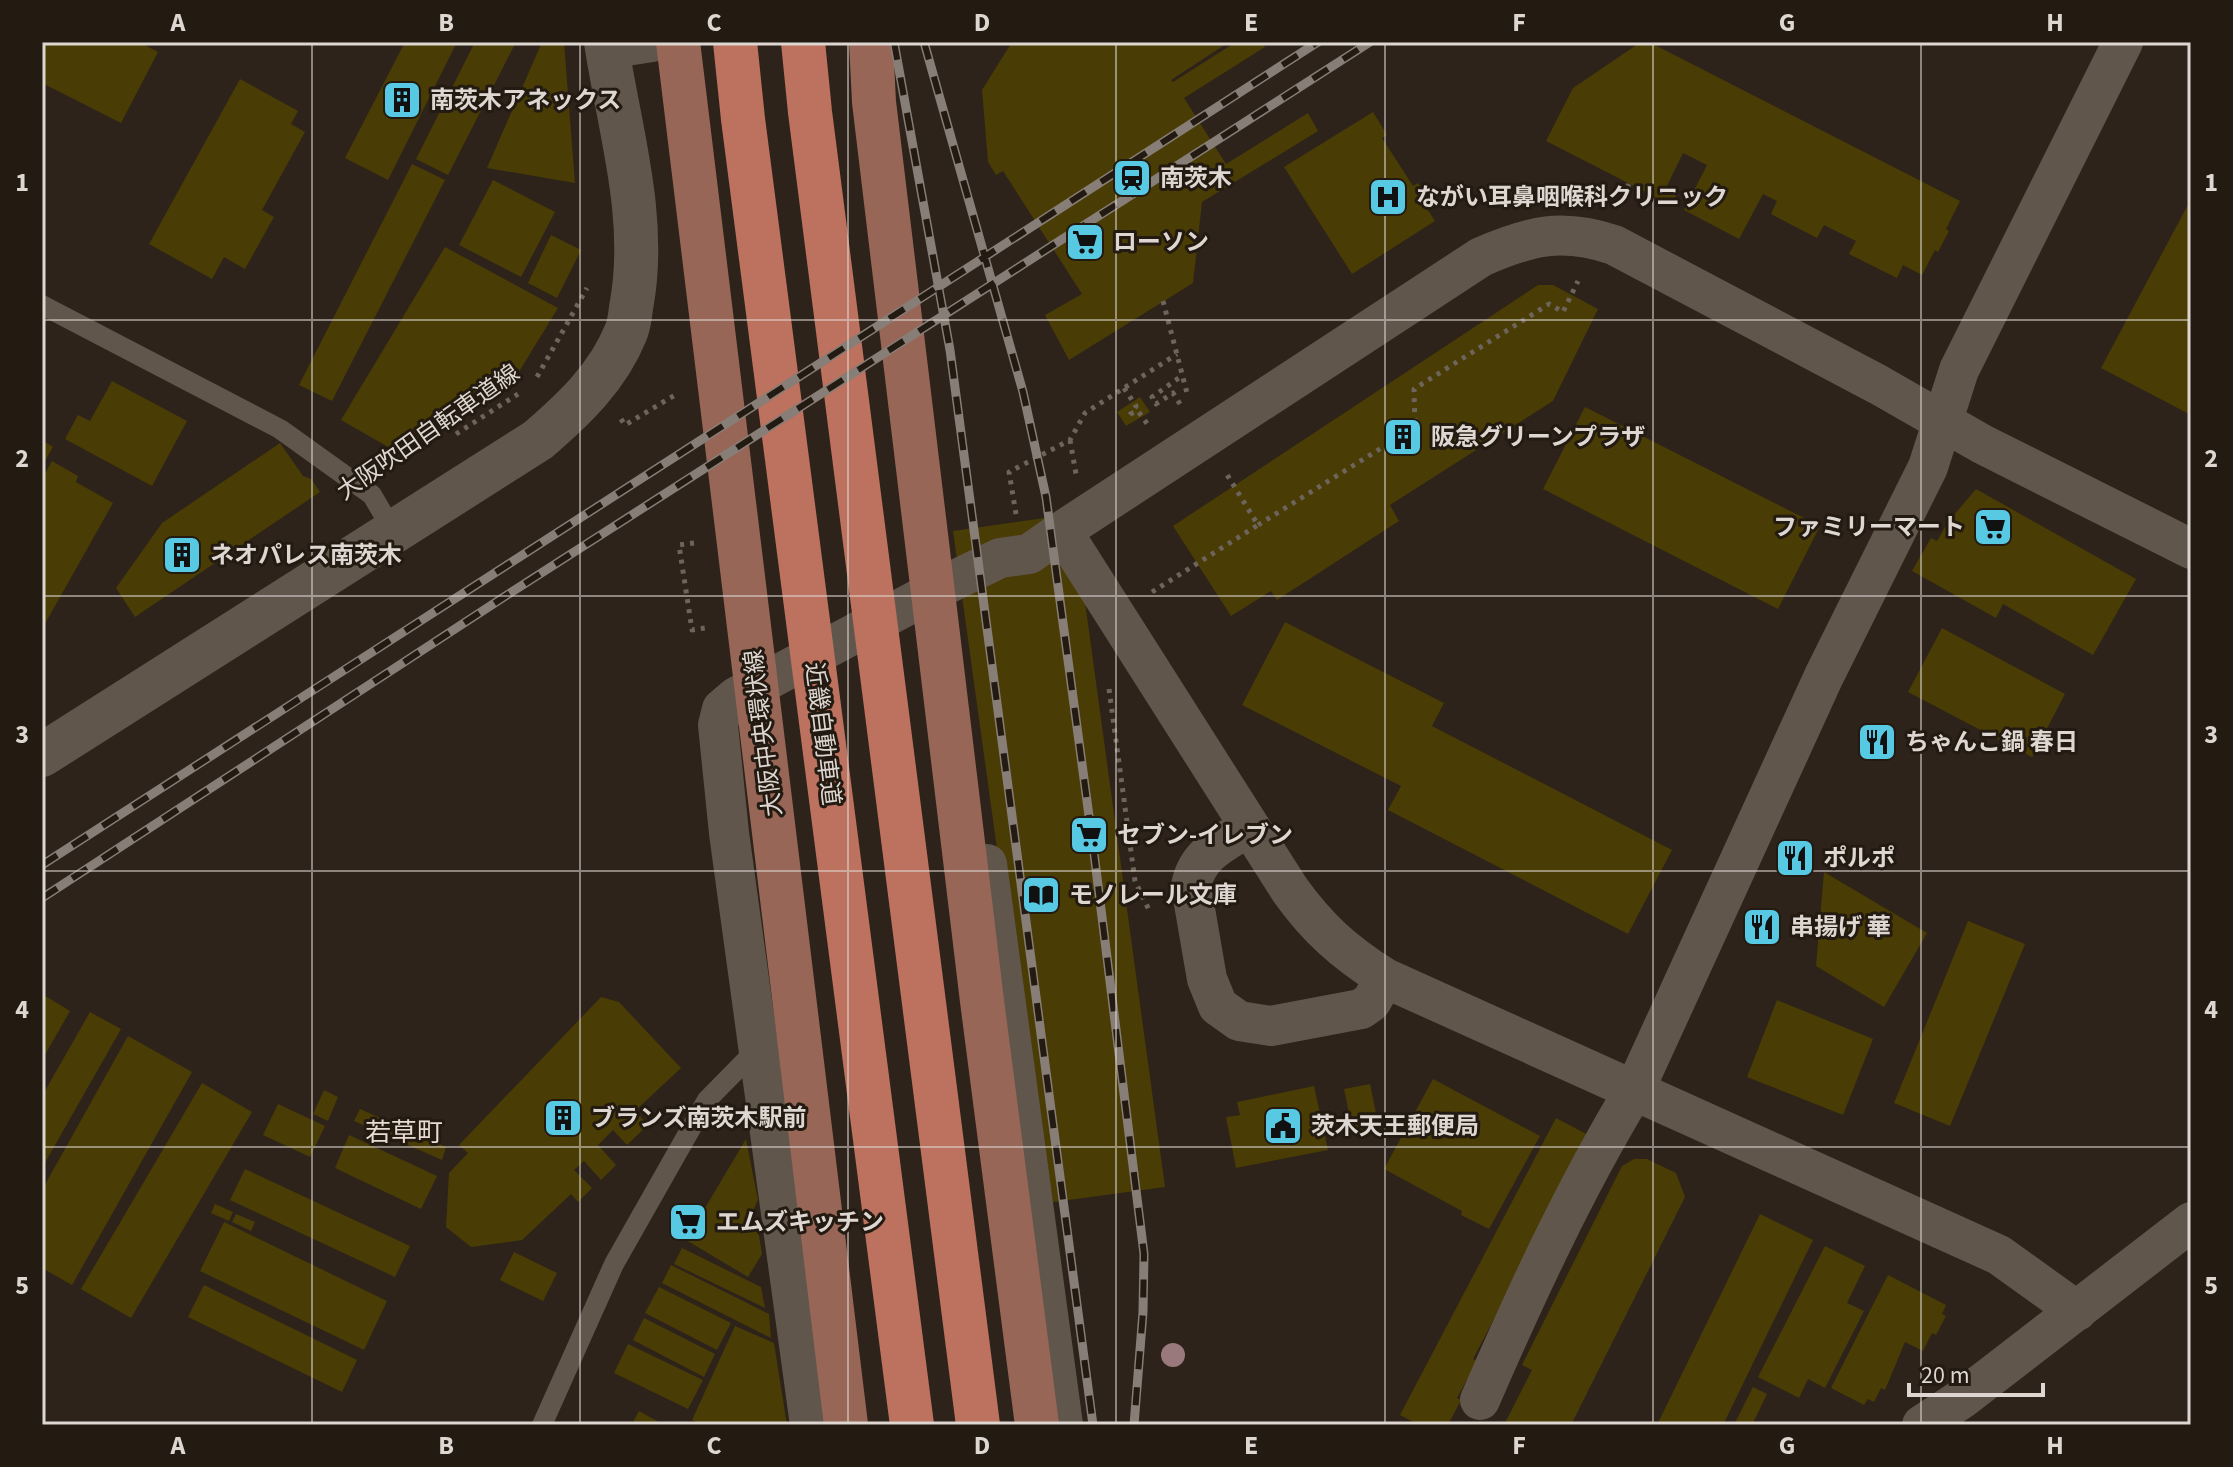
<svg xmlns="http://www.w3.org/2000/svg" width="2233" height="1467" viewBox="0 0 2233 1467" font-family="'Source Sans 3','Noto Sans JP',sans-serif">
  <rect width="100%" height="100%" fill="#2d231a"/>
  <path fill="#493c04" d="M42,42H139L158,52L121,123L42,83Z
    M405,42H457L388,180L345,158Z
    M475,42H516L448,175L416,159Z
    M542,42H564L575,183L487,168Z
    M1012,42H1225L1223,46L1171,80L1173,82L1236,42H1261L1265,47L1184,98L1226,164L1308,113L1318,131L1202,202L1193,283L1069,360L1045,315L1082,294L1003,171L996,175L988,162L982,90Z
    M1641,42H1649L1960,201L1946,229L1949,231L1938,252L1935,250L1922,275L1903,265L1897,278L1849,254L1856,241L1824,225L1817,238L1771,214L1777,201L1763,194L1739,239L1684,210L1707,165L1683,153L1666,188L1677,194L1671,205L1546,141L1573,88Z
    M240,79L298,111L291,124L305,132L262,210L274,217L245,269L224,257L212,279L149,244Z
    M1373,112L1387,135L1382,138L1413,186L1418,183L1432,204L1426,207L1435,221L1352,274L1284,167Z
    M412,164L445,180L332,401L299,385Z
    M493,180L555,212L521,277L459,245Z
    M2191,199V415L2101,368Z
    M551,235L581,250L557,298L528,283Z
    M445,247L558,308L517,375L397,452L341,420Z
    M1538,285H1553L1598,309L1553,401L1390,505L1399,521L1277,600L1271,591L1231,616L1173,526Z
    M112,381L187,421L152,486L65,439L78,415L90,421Z
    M1140,397L1150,412L1126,426L1117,412Z
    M1585,407L1820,526L1778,609L1543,489Z
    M42,440L53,447L42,466Z
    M280,443L303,476L311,479L320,492L135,617L116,588L162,523Z
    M52,461L78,476L76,482L113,503L42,629V479Z
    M1976,489L2136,579L2093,655L2003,604L1996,618L1912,571L1931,538L1937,541L1948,522Z
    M1073,514L1165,1187L1046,1203L953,531Z
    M1285,622L1444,703L1432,726L1672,850L1628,934L1388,810L1401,786L1242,705Z
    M1942,628L2065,694L2032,757L1908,692Z
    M1824,872L1927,933L1884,1007L1816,966Z
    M1968,921L2025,944L1950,1126L1894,1103Z
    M42,994L70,1011L42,1060Z
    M601,997L619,1002L681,1068L635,1111L648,1125L627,1145L613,1130L598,1145L616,1165L601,1180L584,1161L574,1170L592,1188L578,1202L571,1194L522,1240L471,1247L446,1227L449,1173L468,1153L459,1145Z
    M1777,1000L1873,1039L1843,1115L1747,1077Z
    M90,1012L121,1029L42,1168V1096Z
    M128,1036L192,1072L72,1285L42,1268V1190Z
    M1433,1079L1540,1136L1489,1229L1461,1215L1462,1211L1384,1169Z
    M202,1083L252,1112L131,1318L81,1289Z
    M1370,1084L1379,1128L1353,1133L1344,1089Z
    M1314,1086L1328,1150L1236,1168L1226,1117L1240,1115L1237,1102Z
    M324,1090L338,1097L328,1121L313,1114Z
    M278,1104L325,1126L310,1157L263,1135Z
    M360,1109L446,1147L442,1160L354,1121Z
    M1556,1118L1590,1136L1473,1359L1477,1361L1457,1398L1461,1400L1448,1425H1419L1400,1415Z
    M349,1135L437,1176L421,1209L335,1168Z
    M746,1139L758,1200L751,1215L756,1217L762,1254L748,1277L686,1240Z
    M1634,1159H1647L1676,1173L1685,1197L1571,1425H1504L1532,1370L1522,1365L1622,1166Z
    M245,1169L410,1246L395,1277L230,1200Z
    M215,1204L233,1212L229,1221L211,1213Z
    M236,1214L255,1222L251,1231L232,1222Z
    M1760,1214L1813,1240L1723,1425H1657Z
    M224,1222L387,1301L364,1350L200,1271Z
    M1825,1246L1865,1266L1847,1303L1864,1311L1825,1388L1808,1379L1799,1398L1758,1377Z
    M682,1248L761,1287L765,1308L674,1264Z
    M514,1252L557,1273L543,1301L500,1280Z
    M671,1265L769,1314L771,1338L662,1283Z
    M1888,1275L1946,1305L1942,1314L1946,1316L1936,1335L1932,1333L1923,1351L1905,1342L1885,1390L1881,1388L1874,1402L1868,1399L1864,1405L1831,1388Z
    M204,1285L357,1360L342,1392L188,1317Z
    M659,1287L731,1323L717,1350L645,1313Z
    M644,1318L715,1354L704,1377L633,1340Z
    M735,1326L774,1343L787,1425H704L692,1420Z
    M628,1344L703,1380L688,1409L614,1373Z
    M1753,1387L1767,1394L1752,1425H1734Z
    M639,1411L664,1425H637L633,1422Z"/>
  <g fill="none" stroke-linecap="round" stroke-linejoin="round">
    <path stroke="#6d645c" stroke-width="5" stroke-dasharray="4 6" stroke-linecap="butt" d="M1619,204L1629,184
      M1163,301L1188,397
      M537,377L587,288
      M1124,388L1136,406L1130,415
      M1180,404L1173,393L1156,404L1152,397L1183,375
      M1130,414L1138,411L1148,425
      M621,419L625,425L675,395
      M456,434L518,394
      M1070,440L1076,474
      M1016,514L1009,472L1070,440L1085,413L1177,354
      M1258,525L1415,427L1414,389L1549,304L1563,312L1578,281
      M694,543L679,545L692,630L705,628
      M1152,592L1258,525L1226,473
      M1109,689L1135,881L1149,910"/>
    <path stroke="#61564c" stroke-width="20" d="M42,305L280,429L372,495L393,531
      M542,1425L614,1264L707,1100L759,1047"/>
    <path stroke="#61564c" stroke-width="40" d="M607,49L652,42
      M1249,827C1223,843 1197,854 1191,886L1207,979L1218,1006L1239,1021L1271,1026L1361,1009L1371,1002L1385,978
      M987,864L1063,1425
      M2077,1311L1999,1255L1385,978C1344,952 1318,929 1290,890L1062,531L1481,257C1531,235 1562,228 1614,245L1879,385L1982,444L2191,549
      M1480,1400C1526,1294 1575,1188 1635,1089L1824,676L1928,467L1959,370L2123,42
      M810,1425L729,833L718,725L722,709L736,697L949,583L1000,558L1029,554L1062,531
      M1922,1425L1963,1398L2191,1222"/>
    <path stroke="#61564c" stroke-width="44" d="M42,755L538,440C574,409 608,377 626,332C630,323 630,312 632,302C647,215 619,128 606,42"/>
    <path stroke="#986657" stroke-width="44" d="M678,42L846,1425
      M871,42L874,102L982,1001L1037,1425"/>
    <path stroke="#bd715f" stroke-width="44" d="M735,42L743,119L912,1425
      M803,42L810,112L978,1425"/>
    <defs>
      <path id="rail" d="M894,42L950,350L1093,1425
        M924,42L1023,392L1046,497L1094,853L1144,1254L1143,1312L1134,1425
        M42,865L1318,42
        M42,898L507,595L1370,42"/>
    </defs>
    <use href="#rail" stroke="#867e77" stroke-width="9"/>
    <use href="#rail" stroke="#231a11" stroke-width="6" stroke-dasharray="18" stroke-linecap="butt"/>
  </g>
  <circle fill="#99797b" cx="1173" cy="1355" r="12"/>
  <path fill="none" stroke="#ded7d1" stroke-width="2" stroke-opacity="0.55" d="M312,42V1425M580,42V1425M848,42V1425M1116,42V1425M1385,42V1425M1653,42V1425M1921,42V1425M42,320H2191M42,596H2191M42,871H2191M42,1147H2191"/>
  <defs>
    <symbol id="building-square" viewBox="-11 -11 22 22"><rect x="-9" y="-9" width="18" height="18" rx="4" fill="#58c9e3" stroke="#231a11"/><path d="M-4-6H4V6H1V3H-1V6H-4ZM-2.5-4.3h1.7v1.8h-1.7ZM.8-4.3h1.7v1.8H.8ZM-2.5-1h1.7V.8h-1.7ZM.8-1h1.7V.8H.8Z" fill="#111"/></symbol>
    <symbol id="station-square" viewBox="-11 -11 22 22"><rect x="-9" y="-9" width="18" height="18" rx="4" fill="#58c9e3" stroke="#231a11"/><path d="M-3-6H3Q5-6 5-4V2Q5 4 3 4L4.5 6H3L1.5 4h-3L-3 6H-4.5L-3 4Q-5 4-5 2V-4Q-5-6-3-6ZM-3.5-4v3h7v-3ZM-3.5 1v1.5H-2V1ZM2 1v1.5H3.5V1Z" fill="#111"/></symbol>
    <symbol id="hospital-square" viewBox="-11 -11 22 22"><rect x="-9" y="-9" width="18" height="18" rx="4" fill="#58c9e3" stroke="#231a11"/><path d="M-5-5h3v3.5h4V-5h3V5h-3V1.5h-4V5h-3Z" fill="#111"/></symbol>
    <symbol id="supermarket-square" viewBox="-11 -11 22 22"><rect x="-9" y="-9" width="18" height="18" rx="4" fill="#58c9e3" stroke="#231a11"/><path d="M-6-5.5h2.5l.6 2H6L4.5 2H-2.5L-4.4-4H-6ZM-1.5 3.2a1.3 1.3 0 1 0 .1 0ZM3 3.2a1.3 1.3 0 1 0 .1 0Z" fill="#111"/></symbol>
    <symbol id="restaurant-square" viewBox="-11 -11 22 22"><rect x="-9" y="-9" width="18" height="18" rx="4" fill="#58c9e3" stroke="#231a11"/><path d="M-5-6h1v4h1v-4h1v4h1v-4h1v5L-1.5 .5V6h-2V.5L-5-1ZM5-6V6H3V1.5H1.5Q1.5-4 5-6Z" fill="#111"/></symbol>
    <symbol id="library-square" viewBox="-11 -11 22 22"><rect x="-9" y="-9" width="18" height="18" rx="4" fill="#58c9e3" stroke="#231a11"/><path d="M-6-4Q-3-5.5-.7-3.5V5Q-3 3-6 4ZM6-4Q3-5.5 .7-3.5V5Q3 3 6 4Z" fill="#111"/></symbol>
    <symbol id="civic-square" viewBox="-11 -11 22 22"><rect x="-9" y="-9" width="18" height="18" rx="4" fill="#58c9e3" stroke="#231a11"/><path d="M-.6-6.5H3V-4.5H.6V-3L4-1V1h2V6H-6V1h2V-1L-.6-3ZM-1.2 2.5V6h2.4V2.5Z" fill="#111"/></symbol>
  </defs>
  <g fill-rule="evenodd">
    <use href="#building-square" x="380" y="78" width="44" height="44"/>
    <use href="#station-square" x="1110" y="156" width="44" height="44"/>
    <use href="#hospital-square" x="1366" y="175" width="44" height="44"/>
    <use href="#supermarket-square" x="1063" y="220" width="44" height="44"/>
    <use href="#building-square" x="1381" y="415" width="44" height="44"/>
    <use href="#supermarket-square" x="1971" y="505" width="44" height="44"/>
    <use href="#building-square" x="160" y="533" width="44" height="44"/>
    <use href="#restaurant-square" x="1855" y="720" width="44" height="44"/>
    <use href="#supermarket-square" x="1067" y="813" width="44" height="44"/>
    <use href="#restaurant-square" x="1773" y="836" width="44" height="44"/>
    <use href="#library-square" x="1019" y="873" width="44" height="44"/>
    <use href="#restaurant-square" x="1740" y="905" width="44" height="44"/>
    <use href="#building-square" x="541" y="1096" width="44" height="44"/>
    <use href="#civic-square" x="1261" y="1104" width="44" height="44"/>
    <use href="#supermarket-square" x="666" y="1200" width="44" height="44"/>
  </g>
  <g text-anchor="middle" stroke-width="6" stroke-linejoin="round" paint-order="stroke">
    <g font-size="24" font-weight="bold" fill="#ded7d1" stroke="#231a11" text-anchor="start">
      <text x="430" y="108">南茨木アネックス</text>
      <text x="1160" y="186">南茨木</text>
      <text x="1416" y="205">ながい耳鼻咽喉科クリニック</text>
      <text x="1113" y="250">ローソン</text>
      <text x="1431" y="445">阪急グリーンプラザ</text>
      <text x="1965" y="535" text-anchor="end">ファミリーマート</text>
      <text x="210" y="563">ネオパレス南茨木</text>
      <text x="1905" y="750">ちゃんこ鍋 春日</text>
      <text x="1117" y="843">セブン-イレブン</text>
      <text x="1823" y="866">ポルポ</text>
      <text x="1069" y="903">モノレール文庫</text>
      <text x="1790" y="935">串揚げ 華</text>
      <text x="591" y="1126">ブランズ南茨木駅前</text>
      <text x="1311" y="1134">茨木天王郵便局</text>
      <text x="716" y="1230">エムズキッチン</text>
    </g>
    <g font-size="24" fill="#ded7d1" stroke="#231a11">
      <text transform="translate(428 432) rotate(-35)" y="8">大阪吹田自転車道線</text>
      <text transform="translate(763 733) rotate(-97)" y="8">大阪中央環状線</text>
      <text transform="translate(823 734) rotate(83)" y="8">近畿自動車道</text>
    </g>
    <g font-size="26" fill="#e8dbd0" stroke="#231a11">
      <text x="404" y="1141">若草町</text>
    </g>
  </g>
  <rect width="2233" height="1467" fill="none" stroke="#231a11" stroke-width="88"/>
  <path d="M1909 1383v12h134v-12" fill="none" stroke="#ded7d1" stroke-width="4"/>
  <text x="1921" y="1383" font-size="24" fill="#ded7d1" stroke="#231a11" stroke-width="6" paint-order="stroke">20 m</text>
  <rect x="44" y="44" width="2145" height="1379" fill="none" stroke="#ded7d1" stroke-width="3"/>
  <g font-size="26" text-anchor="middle" font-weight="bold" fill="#ded7d1">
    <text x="178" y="31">A</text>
    <text x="446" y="31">B</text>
    <text x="714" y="31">C</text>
    <text x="982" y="31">D</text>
    <text x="1251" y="31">E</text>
    <text x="1519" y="31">F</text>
    <text x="1787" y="31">G</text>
    <text x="2055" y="31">H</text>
    <text x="22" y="191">1</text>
    <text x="2211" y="191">1</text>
    <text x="22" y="467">2</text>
    <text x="2211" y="467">2</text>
    <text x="22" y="743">3</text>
    <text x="2211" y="743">3</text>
    <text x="22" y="1018">4</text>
    <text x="2211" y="1018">4</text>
    <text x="22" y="1294">5</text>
    <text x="2211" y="1294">5</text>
    <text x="178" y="1454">A</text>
    <text x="446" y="1454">B</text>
    <text x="714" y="1454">C</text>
    <text x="982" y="1454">D</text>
    <text x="1251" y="1454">E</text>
    <text x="1519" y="1454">F</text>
    <text x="1787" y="1454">G</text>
    <text x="2055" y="1454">H</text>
  </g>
</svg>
